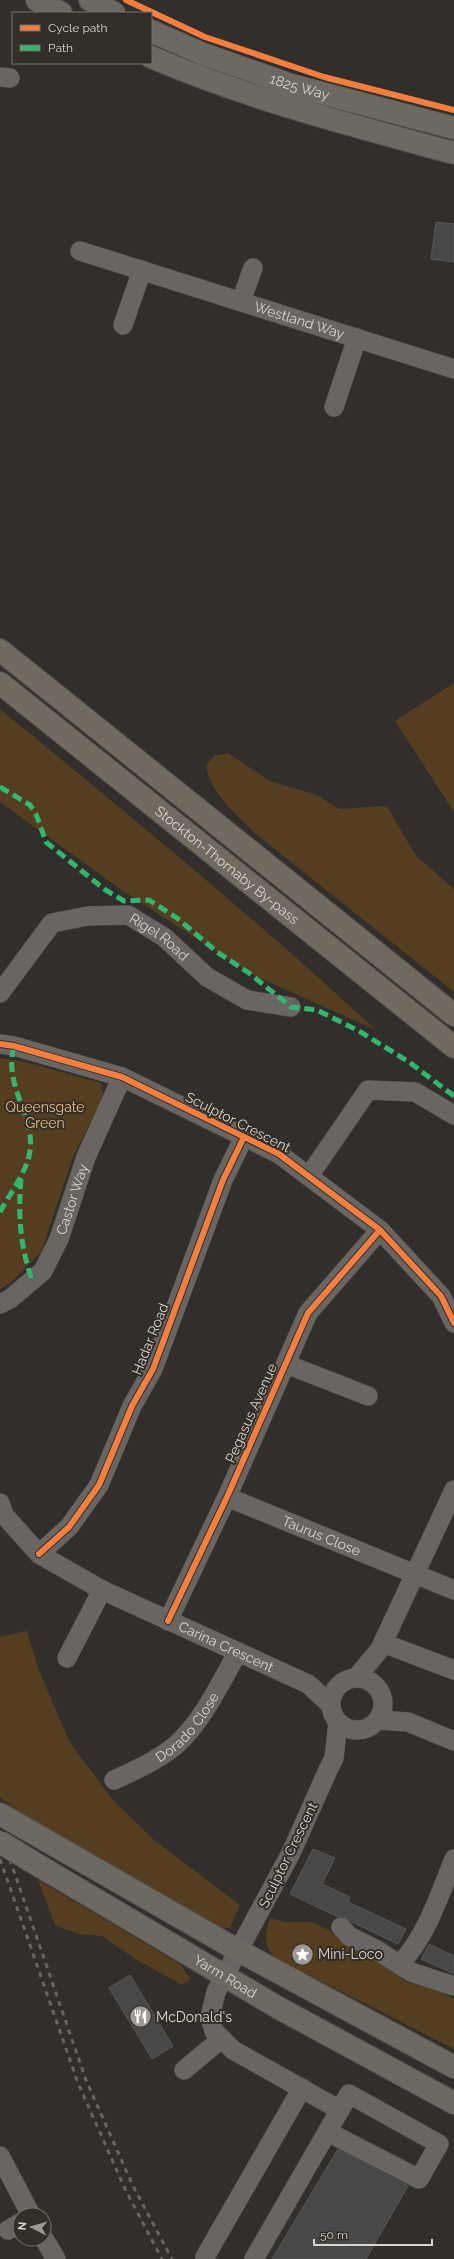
<svg xmlns="http://www.w3.org/2000/svg" width="454" height="2259" viewBox="0 0 454 2259" font-family="Raleway,sans-serif">
  <rect width="100%" height="100%" fill="#312e2b"/>
  <path fill="#553e1f" d="M454,683V812L395,721Z
    M0,709C127,813 255,918 376,1030L249,973L120,889L0,802Z
    M228,753L270,781L317,795L339,809L387,806L416,856L454,889V992L256,834C236,814 211,794 206,766L214,756Z
    M0,1058L25,1062L101,1083L103,1098L73,1157L41,1252L10,1283L0,1289Z
    M27,1631L38,1668L70,1743L112,1799L154,1840L240,1905L230,1928H215L30,1820L0,1797V1637Z
    M38,1880L180,1964L191,1979L182,1985L137,1960L102,1936L78,1934L55,1925Z
    M270,1918L286,1922H311L329,1930L341,1942L375,1958L406,1982L439,1990L454,1999V2049L274,1957C263,1942 265,1935 270,1918Z"/>
  <path fill="#494848" stroke="#565756" d="M436,222L454,224V262L431,259Z
    M313,1849L335,1858L322,1884L350,1897L348,1902L406,1929L398,1944L352,1922L345,1917H338L290,1894Z
    M429,1944L454,1956V1974L421,1959Z
    M130,1975L173,2046L152,2059L109,1988Z
    M338,2149L408,2186L366,2259H272Z"/>
  <g fill="none" stroke-linecap="round" stroke-linejoin="round">
    <defs>
      <g id="minor">
        <path d="M0,77L10,78"/>
        <path id="s1" d="M80,251L454,369"/>
        <path d="M241,301L253,268"/>
        <path d="M123,325L142,270"/>
        <path d="M334,407L357,338"/>
        <path id="s2" d="M0,993L52,923L88,916L128,915L164,937L207,977L247,1000L291,1007"/>
        <path d="M0,1044L14,1046L122,1077L279,1154L380,1230L441,1296L454,1323"/>
        <path d="M309,1176L368,1090L415,1092L454,1115"/>
        <path id="s3" d="M0,1304L10,1299L43,1271L59,1239L86,1157L122,1077"/>
        <path d="M286,1364L368,1396"/>
        <path id="s4" d="M227,1497L454,1590"/>
        <path id="s5" d="M0,1503L4,1515L39,1554L102,1590L308,1684L331,1705"/>
        <path d="M39,1554L69,1527L99,1485L132,1406L153,1369L223,1180L244,1137"/>
        <path d="M168,1621L227,1497L308,1313L380,1230"/>
        <path d="M383,1643L454,1670"/>
        <path d="M67,1658L102,1590"/>
        <path d="M356,1678L380,1649L454,1490"/>
        <circle cx="357" cy="1704" r="26"/>
        <path d="M378,1720L408,1722L454,1741"/>
        <path d="M338,1722L334,1758L328,1770L291,1853L216,1992L210,2017L214,2031L233,2050L340,2110"/>
        <path id="s6" d="M114,1780C136,1770 158,1760 176,1745C203,1721 220,1683 238,1652"/>
        <path d="M341,1927L349,1936L377,1950L411,1972L454,1986"/>
        <path d="M400,1964C427,1935 439,1896 454,1859"/>
        <path d="M184,2070L220,2040"/>
        <path d="M0,2156L31,2215"/>
        <path d="M8,2230L20,2223"/>
        <path d="M44,2239L56,2259"/>
        <path d="M206,2259L205,2257L302,2088"/>
        <path d="M254,2259L349,2094L439,2144L419,2179L328,2132"/>
      </g>
      <g id="major">
        <path d="M37,0L61,13"/>
        <path d="M90,0L114,13"/>
        <path id="s7" d="M151,31L203,54L291,85L454,128"/>
        <path d="M151,57C249,99 351,125 454,153"/>
        <path d="M0,1814L239,1951L454,2067"/>
        <path id="s8" d="M31,1861L277,2007L454,2103"/>
      </g>
      <g id="highway">
        <path d="M0,650L454,1015"/>
        <path id="s9" d="M0,683L454,1047"/>
      </g>
    </defs>
    <use href="#minor" stroke="#4e4c49" stroke-width="20"/>
    <use href="#major" stroke="#4e4c49" stroke-width="24"/>
    <use href="#highway" stroke="#4e4c49" stroke-width="24"/>
    <use href="#minor" stroke="#686563" stroke-width="19"/>
    <use href="#major" stroke="#6c6862" stroke-width="22"/>
    <use href="#highway" stroke="#706a61" stroke-width="22"/>
    <path stroke="#676462" stroke-width="3" stroke-dasharray="5 5" stroke-linecap="butt" d="M0,1831L86,2080L133,2186L172,2259
      M0,1859L78,2083L125,2189L162,2259"/>
    <defs>
      <path id="major-bridge" d="M0,1842L31,1861"/>
    </defs>
    <use href="#major-bridge" stroke="#4e4c49" stroke-width="24" stroke-linecap="butt"/>
    <use href="#major-bridge" stroke="#6c6862" stroke-width="22"/>
    <path stroke="#33b770" stroke-width="5" stroke-dasharray="10 5" stroke-linecap="butt" d="M0,787L30,805L36,814L46,842L104,889L124,901L149,900L177,918L217,952L249,973L291,1007L317,1010L359,1031L409,1062L454,1096
      M21,1179C18,1214 20,1246 32,1280
      M0,1212C9,1195 28,1170 30,1151C35,1115 3,1086 14,1046"/>
    <defs>
      <path id="cycleway" d="M126,0L205,37L324,77L454,110
        M0,1044L14,1046L122,1077L279,1154L380,1230L441,1296L454,1323
        M39,1554L69,1527L99,1485L132,1406L153,1369L223,1180L244,1137
        M168,1621L227,1497L308,1313L380,1230"/>
    </defs>
    <use href="#cycleway" stroke="#342e28" stroke-width="8"/>
    <use href="#cycleway" stroke="#f27e40" stroke-width="6"/>
  </g>
  <defs>
    <symbol id="sight-disc" viewBox="-11 -11 22 22"><circle r="9.5" fill="#9e9b97" stroke="#342e28"/><path d="M0-6L1.8-2.2L6-1.7L2.9 1.2L3.7 5.4L0 3.3L-3.7 5.4L-2.9 1.2L-6-1.7L-1.8-2.2Z" fill="#fff"/></symbol>
    <symbol id="restaurant-disc" viewBox="-11 -11 22 22"><circle r="9.5" fill="#9e9b97" stroke="#342e28"/><path d="M-5-6h1v4h1v-4h1v4h1v-4h1v5L-1.5 .5V6h-2V.5L-5-1ZM5-6V6H3V1.5H1.5Q1.5-4 5-6Z" fill="#fff"/></symbol>
  </defs>
  <g fill-rule="evenodd">
    <use href="#sight-disc" x="290" y="1942" width="25" height="25"/>
    <use href="#restaurant-disc" x="128" y="2004" width="25" height="25"/>
  </g>
  <g text-anchor="middle" stroke-width="4" stroke-linejoin="round" paint-order="stroke">
    <g font-size="14" fill="#d8d5d1" stroke="#342e28">
      <text dy="5" stroke="none"><textPath href="#s7" startOffset="159">1825 Way</textPath></text>
      <text dy="5" stroke="none"><textPath href="#s1" startOffset="230">Westland Way</textPath></text>
      <text dy="5" stroke="none"><textPath href="#s9" startOffset="291">Stockton-Thornaby By-pass</textPath></text>
      <text dy="5" stroke="none"><textPath href="#s2" startOffset="202">Rigel Road</textPath></text>
      <text transform="translate(238 1122) rotate(27)" y="5">Sculptor Crescent</text>
      <text dy="5" stroke="none"><textPath href="#s3" startOffset="132">Castor Way</textPath></text>
      <text transform="translate(150 1339) rotate(-68)" y="5">Hadar Road</text>
      <text transform="translate(251 1413) rotate(-66)" y="5">Pegasus Avenue</text>
      <text dy="5" stroke="none"><textPath href="#s4" startOffset="102">Taurus Close</textPath></text>
      <text dy="5" stroke="none"><textPath href="#s5" startOffset="274">Carina Crescent</textPath></text>
      <text dy="5" stroke="none"><textPath href="#s6" startOffset="92">Dorado Close</textPath></text>
      <text transform="translate(288 1855) rotate(-64)" y="5">Sculptor Crescent</text>
      <text dy="5" stroke="none"><textPath href="#s8" startOffset="226">Yarm Road</textPath></text>
    </g>
    <g font-size="14" fill="#ecbb80" stroke="#342e28">
      <text x="45" y="1112">Queensgate<tspan x="45" dy="16">Green</tspan></text>
    </g>
    <g font-size="14" fill="#d8d5d1" stroke="#342e28" text-anchor="start">
      <text x="318" y="1959">Mini-Loco</text>
      <text x="156" y="2022">McDonald's</text>
    </g>
  </g>
  <rect x="12" y="12" width="140" height="52" fill="#342e28" stroke="#76716c"/>
  <rect x="20" y="25" width="20" height="6" fill="#f27e40" stroke="#76716c"/>
  <text x="48" y="32" font-size="12" fill="#d8d5d1">Cycle path</text>
  <rect x="20" y="45" width="20" height="6" fill="#33b770" stroke="#76716c"/>
  <text x="48" y="52" font-size="12" fill="#d8d5d1">Path</text>
  <g transform="translate(32 2227) rotate(276)"><circle r="19" fill="#342e28" stroke="#76716c"/>
  <path d="M0-3L7 15L0 10L-7 15Z" fill="#9e9b97"/>
  <text y="-6" font-size="11" font-weight="bold" text-anchor="middle" fill="#d8d5d1">N</text>
  </g>
  <path d="M314 2239v6h118v-6" fill="none" stroke="#d8d5d1" stroke-width="2"/>
  <text x="320" y="2239" font-size="12" fill="#d8d5d1" stroke="#342e28" stroke-width="3" paint-order="stroke">50 m</text>
</svg>
